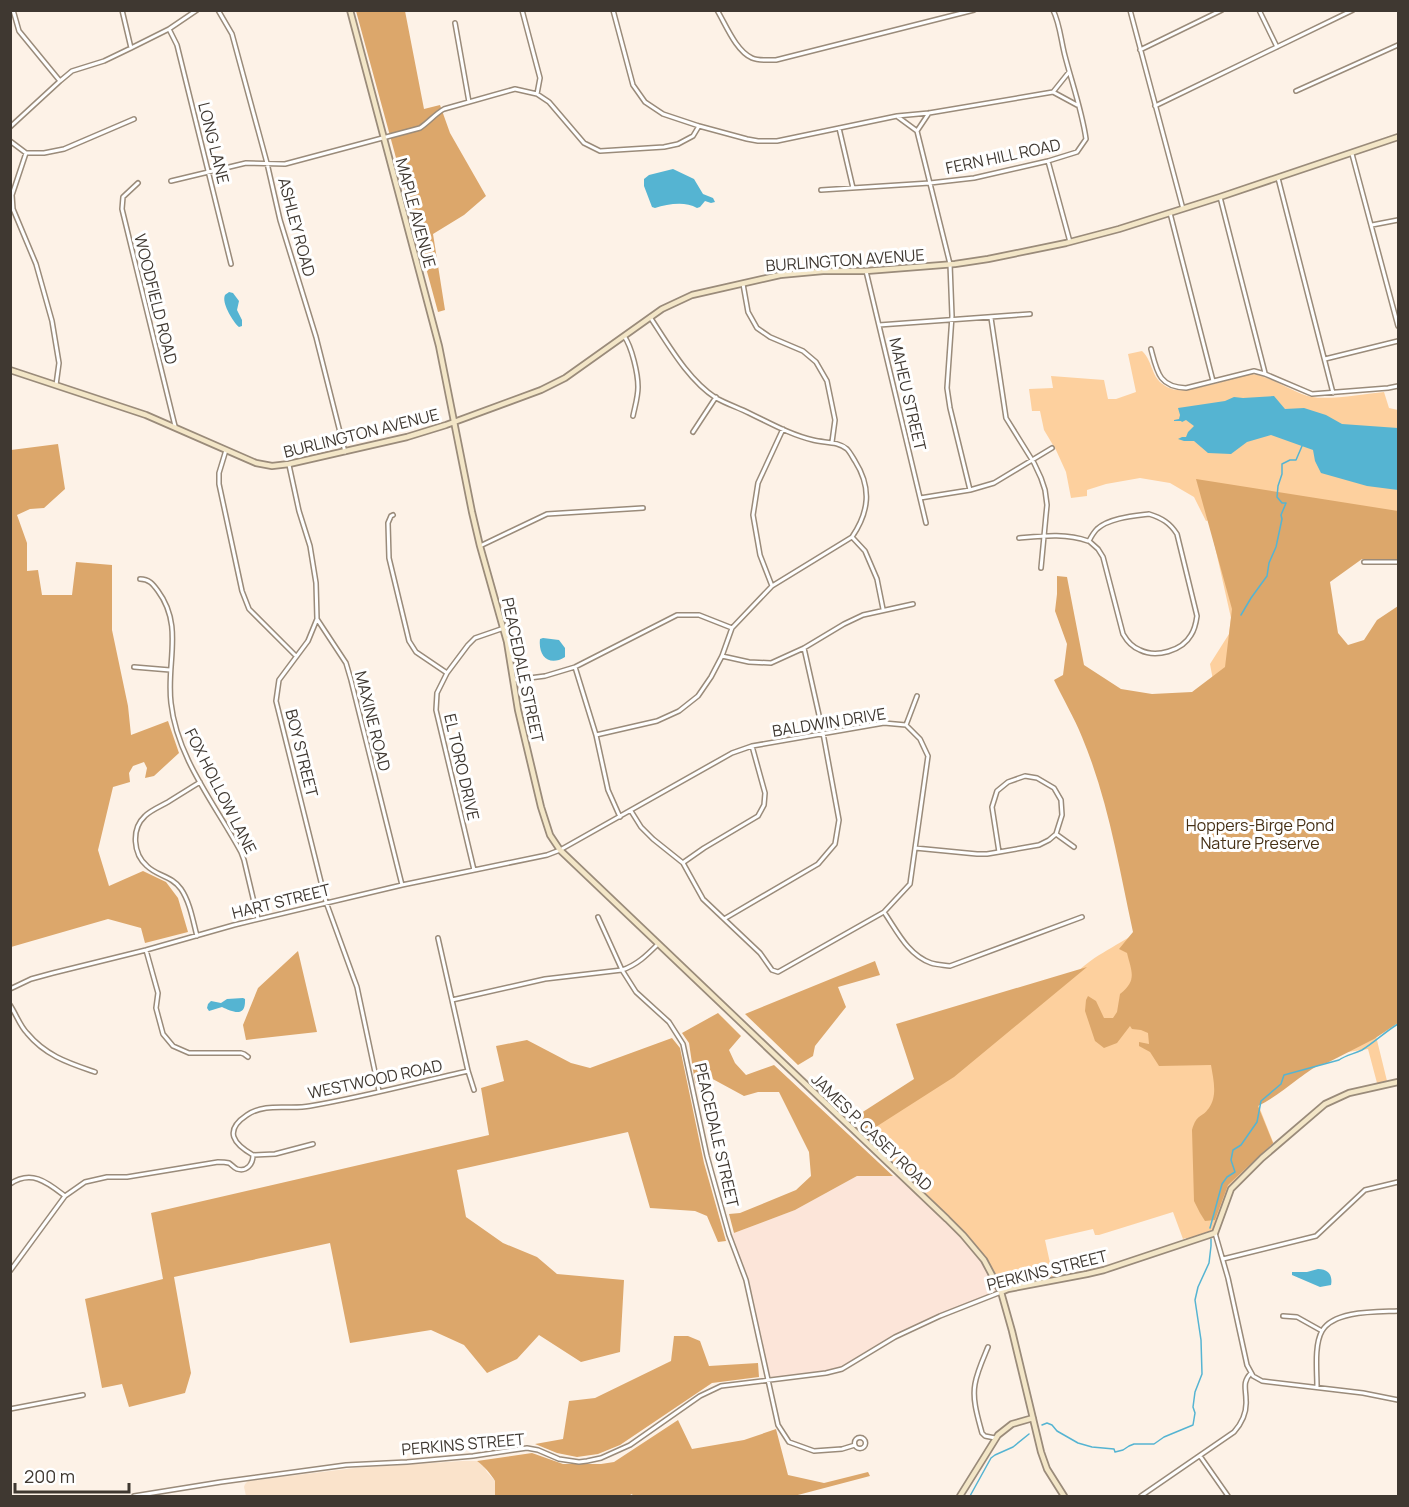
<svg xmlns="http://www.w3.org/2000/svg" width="1409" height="1507" viewBox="0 0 1409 1507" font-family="Manrope,sans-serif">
  <rect width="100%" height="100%" fill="#fdf2e7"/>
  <path fill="#fae3cb" d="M462,1461H477L483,1465L487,1472L495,1481V1496H246L244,1487L245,1484L248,1481L355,1468Z"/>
  <path fill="#fce5d9" d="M857,1176H900L963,1235L984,1260L1001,1292L940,1316L895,1337L842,1369L768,1380L746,1280L729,1235L795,1210Z"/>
  <path fill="#fdd09e" d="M1142,351C1155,363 1149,381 1172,389C1185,394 1224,381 1239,377C1242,376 1248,374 1252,374C1271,376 1293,393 1312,397C1330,400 1365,394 1384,392L1389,408L1398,410V560L1392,561L1363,558L1312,563L1375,1032L1387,1081L1377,1083L1368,1049L1321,1056L1252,1080L1260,1109L1275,1147L1231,1189L1215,1233L1187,1242L1186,1238L1183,1239L1173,1212L1099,1235H1095L1093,1229L1045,1240L1054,1281L1001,1292L991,1272L963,1235L854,1131L1073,977C1088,958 1117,946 1137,932L1215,691L1210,664L1229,634L1231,618L1209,520L1206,521L1194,497L1170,483L1140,478L1106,484L1087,490V496L1071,498L1066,472L1056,450L1044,430L1040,411H1032L1029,389L1053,388L1051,376L1104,380L1108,399H1116L1136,392L1128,354Z"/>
  <path fill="#dca76b" d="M356,11H405L424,109L440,105L450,133L486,196L464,215L433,234L445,310L438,312Z
    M58,444L65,489L44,508L30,509L17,515L27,543V571L38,570L42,595H72L76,562L112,565V630L128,706L131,735L168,721L179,753L154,776L145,778L147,768L144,762L133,766L129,773L130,782L113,787L98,850L109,886L143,871L166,882L178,898L188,932L145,943L141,928L108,919L11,947V450Z
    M1196,479L1398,511V560L1362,559L1330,582L1338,633L1348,645L1364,640L1377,620L1398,606V1023L1374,1039L1327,1063C1314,1066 1308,1072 1298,1079C1285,1089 1272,1099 1258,1106L1273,1143L1228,1185L1215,1220L1205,1221L1200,1213L1194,1201L1192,1130C1197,1113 1201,1119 1209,1108C1218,1095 1213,1078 1211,1065L1159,1066L1150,1052L1139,1046V1042L1149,1044L1148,1033L1141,1030L1132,1029L1130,1026L1117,1043L1104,1048L1095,1041L1085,1011L1086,1000L1088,996L1096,1001L1104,1018H1113L1117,1012L1120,994C1137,980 1132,973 1127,953L1119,949L1133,932C1119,867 1108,799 1082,737C1074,717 1063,699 1054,680L1063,675L1067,644L1055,611L1057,594V576L1067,577L1084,665L1121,689L1152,694L1192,692L1225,667L1232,609Z
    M298,951L317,1032L246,1040L243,1025L258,988Z
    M875,961L880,975L838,987L846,1007L815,1046L813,1056L798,1065L745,1014Z
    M1087,967L954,1077L868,1132L855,1117L914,1079L896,1024Z
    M718,1013L741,1036L729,1050L735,1063L746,1075L774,1065L893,1176H857L795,1210L734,1233L729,1214L740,1213L796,1190L811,1176L809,1152L779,1092H758L744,1096L709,1077L703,1085L695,1083L689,1043L682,1033Z
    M672,1038L680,1048L704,1163L726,1241L718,1242L707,1216L695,1211L650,1208L628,1132L457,1170L466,1217L503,1243L537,1257L557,1274L624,1280L620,1352L581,1362L539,1335L517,1359L487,1373L464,1345L431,1330L350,1343L330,1243L174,1277L191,1373L185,1393L129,1407L122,1384L102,1388L85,1299L163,1279L151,1213L489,1135L481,1088L504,1081L496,1046L527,1040L571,1063L590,1068Z
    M674,1336H688L700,1341L709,1366L758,1363L759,1377L712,1383L620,1445L598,1454L577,1457L557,1453L535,1444L563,1439L569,1401L595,1398L671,1361Z
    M678,1420L692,1449L744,1440L776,1429L788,1475L824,1483L868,1472L870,1476L794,1496H633L632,1494L628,1496H495V1481C491,1474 484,1466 477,1461L532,1453L563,1464H601L614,1462Z"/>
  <path fill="#55b4d2" d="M673,169L694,179L703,194L713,198L715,202L711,203L705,201L700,207L697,208C685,201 668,204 655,208L652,207L644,186V179L649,175Z
    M229,292L233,293L239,301L237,310L242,320V326L239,327C234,323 221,303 225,295C226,294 228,293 229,292Z
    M1274,396L1285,409L1304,408L1326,415L1342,424L1398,428V490L1367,486L1321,473L1315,461L1313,450L1271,435L1247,442L1231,454L1208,453L1194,441H1184L1178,439L1182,437H1186L1188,432L1194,426L1186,420L1182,422L1181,421H1174V420L1179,419L1180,415L1178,408L1225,401L1234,397L1243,398Z
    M543,638L559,640L565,648V657C549,667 538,656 540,639Z
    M243,998L245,999C246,1018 233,1012 222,1007L209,1011L207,1008L208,1004L211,1001L221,1003L227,999Z
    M1318,1269C1328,1269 1333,1275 1331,1285L1320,1287L1292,1275V1272H1307Z"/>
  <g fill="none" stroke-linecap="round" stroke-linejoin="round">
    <path stroke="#55b4d2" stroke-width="1.5" d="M1241,615L1251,598L1267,576L1269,563L1276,547L1282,519L1281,515L1286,503H1282L1277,497L1278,486L1282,474V464L1290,460H1296L1302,446
      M1210,1228L1222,1184L1227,1177L1235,1172L1231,1160L1233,1150L1241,1145L1257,1122L1261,1101L1281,1084L1284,1075L1339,1060C1346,1055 1354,1054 1362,1050C1375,1042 1386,1031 1398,1024
      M1042,1425L1047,1423L1052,1425L1057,1431L1078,1443L1092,1447L1114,1449L1115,1452L1123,1450L1129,1446L1134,1444H1154L1164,1437L1193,1425L1195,1413L1193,1407L1195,1392L1202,1374L1201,1340L1195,1300L1198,1287L1209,1263L1211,1246V1239
      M970,1496L991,1458L995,1455L1013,1447L1029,1434"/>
    <defs>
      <path id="street" d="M13,10L19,31L60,81
        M122,10L131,48
        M218,10L232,34L267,163L280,220L316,337L345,452
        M522,10L540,78L537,94
        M613,10L633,85L645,102L663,114L699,126L747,139L758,141H777L897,116L929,113L1053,92L1069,72
        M717,10C726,25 736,51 752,58C759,61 769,60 776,60L974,10
        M1130,10L1183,209
        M1259,10L1277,47
        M455,23L469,102
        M169,29L177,45L231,264
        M1140,50L1222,10
        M1296,91L1398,45
        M1053,92L1077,105
        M1155,106L1353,10
        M898,117L917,131L950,264L952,316L947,388L950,408L970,490
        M10,127L60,81L72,71L104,61L131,48L169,29L197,10
        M839,128L853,188
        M917,131L929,113
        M10,141L26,153H44L64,149L134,119
        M26,153L12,195L13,209L36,264L52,321L59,363L56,385
        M1352,154L1398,326
        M1048,161L1070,242
        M1278,178L1333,393
        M171,181L246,163L285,164L420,128C429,122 435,114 444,109L515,89L537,94L549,102L584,143L600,151L664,147L678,144L693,136L699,126
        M138,183L123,197L122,209L175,426
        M821,190L930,183L974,178L1048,161L1077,152L1086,139C1082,111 1072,83 1065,56C1061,41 1060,24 1053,10
        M1220,197L1265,373
        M1170,213L1213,381
        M1372,225L1398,220
        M866,271L926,523
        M743,284L748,312L757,328L770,337L803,351L816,362L827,381L835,420L832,442
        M991,318L1006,418L1034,463L1041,478L1045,490L1047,505L1046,515L1041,568
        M879,325L1030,314
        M624,336C632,347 638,374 638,387C638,397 635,406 633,416
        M1151,349C1157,372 1159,387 1186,388L1254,371L1265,374L1312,394L1388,388L1398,386
        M1325,359L1398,341
        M693,432L716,397
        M226,450L219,473V484L242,591L249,609L296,656
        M289,465L299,511L310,546L316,583L317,619L346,663L351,680L402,885
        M920,498L970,490L994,483L1052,448
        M1149,514C1162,518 1170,523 1177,534L1197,616C1196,623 1195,629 1191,635C1182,651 1156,658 1140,650C1132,647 1127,641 1123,634L1103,557L1098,549L1089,541C1091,537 1094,532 1097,529C1109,518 1133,516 1149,514Z
        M393,515L391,516L388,523L389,558L409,641L416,652L447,673
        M852,537L865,551L877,579L883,609
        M1019,538C1042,536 1066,533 1088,541
        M480,546L547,514L643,508
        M1364,562H1398
        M140,579C149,579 153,584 158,591C184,626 166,663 171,703C177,758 215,804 241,852L244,860L258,919
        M772,586L760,555L753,515L758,483L783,429
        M317,619L308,641L279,680L276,701L326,902L357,987L379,1091
        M722,656L749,662L771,663L804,648L844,624L863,615L913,604
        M134,667L170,670
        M575,667L596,735L608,790L620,817
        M514,680L545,676L575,667L677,615H699L732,628
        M906,725L917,696
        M596,735L657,721L679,711L698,696L711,677L722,656L732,628L772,586L852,537C869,512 872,488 855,461C853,458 850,452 847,449C838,441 824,443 813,440C791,435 770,423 749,413C739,408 727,404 716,398C688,380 668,344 650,317
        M1056,834L1074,847
        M915,848L977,854H987L999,852L1039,845L1049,840L1056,834L1062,815L1061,800L1054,788L1037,778L1025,776L1008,782L997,791L992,807L999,852
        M684,862L704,848L758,816L764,805L765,793L752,746
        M474,870L436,710L437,693L447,673L468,645L475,638L504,628
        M884,912C897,931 908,955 931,963C937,965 944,965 950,966L1082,917
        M598,917L622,970L636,992L669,1022L683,1044L707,1156L729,1235L746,1280L778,1425L789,1442L814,1451L842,1449L855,1445
        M724,919L818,864L835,844L839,820L823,733L804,648
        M197,936C193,921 190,902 181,889C172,876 157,876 147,866C133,854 131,829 145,816C151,810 161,806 168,802C179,795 189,789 200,782
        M438,938L468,1071L474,1090
        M146,950L158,993L156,1008L163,1034L173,1046L189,1053H241L244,1054L248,1057
        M10,989L31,979L53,973L146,950L234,925L402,885L547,855L560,850L732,753L752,746L884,723L906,725L920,739L928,756L910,884L884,912L778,972L772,970L760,953L703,899L683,863L653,839L641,827L631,811
        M452,1000L545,979L622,970C637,965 647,955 658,944
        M10,1005C16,1014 20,1026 27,1033C46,1056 69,1063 95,1072
        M253,1155L275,1154L313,1144
        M10,1184C32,1169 48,1183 65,1196
        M1215,1233L1228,1278L1247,1365L1253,1376L1262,1381L1363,1393L1398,1400
        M1223,1259L1316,1236L1365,1190L1398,1182
        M10,1271L65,1196L85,1182L107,1177H127L218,1162C222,1162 225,1162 229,1163C231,1164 234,1168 237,1169C247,1172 253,1164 253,1155C234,1144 223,1131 247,1115C266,1102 289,1110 310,1106C363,1097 415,1083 468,1071
        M1283,1316L1297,1317L1322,1331
        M988,1347C983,1359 977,1372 975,1384C972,1400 978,1418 982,1433L985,1436L995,1438
        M1317,1387C1317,1371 1314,1345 1322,1331C1334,1310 1378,1312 1398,1311
        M10,1409L83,1395
        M854.5 1443a5.5 5.5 0 1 1 11 0a5.5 5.5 0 1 1-11 0Z
        M1200,1456L1228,1496
        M134,1496L221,1482L346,1465L407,1462L473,1456L527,1448L538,1450L559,1459L579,1462L587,1461L601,1458L630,1445L700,1396L721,1386L826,1373L842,1369L895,1337L940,1316L1001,1292
        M1141,1496L1234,1432C1242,1423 1247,1413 1246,1400C1246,1389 1242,1382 1251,1373"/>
      <path id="secondary" d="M350,10L439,346L472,512L480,546L507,642L518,710L541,807L550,835L560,850L947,1219L963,1235L984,1260L1001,1292L1012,1331L1041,1452L1047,1469L1064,1496
        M10,370L146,415L256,463L272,466L289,464L407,437L446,425L541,390L565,378L662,309L692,295L780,275L823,271H866L955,264L988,259L1066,243L1119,229L1220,197L1398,137
        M1001,1292L1008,1289L1087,1274L1104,1270L1215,1233L1231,1189L1262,1158L1325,1104L1349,1093L1398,1082
        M960,1496L998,1435L1012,1424L1033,1418"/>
    </defs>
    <use href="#street" stroke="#9a8b7a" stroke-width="6"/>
    <use href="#secondary" stroke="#9a8b7a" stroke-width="8"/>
    <use href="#street" stroke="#fff" stroke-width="3"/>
    <use href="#secondary" stroke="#f3e6c7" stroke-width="4.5"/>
  </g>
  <g text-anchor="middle" stroke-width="6" stroke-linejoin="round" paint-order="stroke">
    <g font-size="16" fill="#3f3831" stroke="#fff">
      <text transform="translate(214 143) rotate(76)" y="6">LONG LANE</text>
      <text transform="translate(1003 156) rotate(-12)" y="6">FERN HILL ROAD</text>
      <text transform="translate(416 213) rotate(75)" y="6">MAPLE AVENUE</text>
      <text transform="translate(297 227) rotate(75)" y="6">ASHLEY ROAD</text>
      <text transform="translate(845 260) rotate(-4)" y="6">BURLINGTON AVENUE</text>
      <text transform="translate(156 299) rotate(76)" y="6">WOODFIELD ROAD</text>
      <text transform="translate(908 394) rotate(77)" y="6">MAHEU STREET</text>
      <text transform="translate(361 433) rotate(-14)" y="6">BURLINGTON AVENUE</text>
      <text transform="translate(523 670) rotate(78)" y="6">PEACEDALE STREET</text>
      <text transform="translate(373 721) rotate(76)" y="6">MAXINE ROAD</text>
      <text transform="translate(829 722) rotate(-9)" y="6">BALDWIN DRIVE</text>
      <text transform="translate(302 753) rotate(76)" y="6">BOY STREET</text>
      <text transform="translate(462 767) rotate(77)" y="6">EL TORO DRIVE</text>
      <text transform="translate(221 791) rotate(63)" y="6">FOX HOLLOW LANE</text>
      <text transform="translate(281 901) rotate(-14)" y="6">HART STREET</text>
      <text transform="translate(375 1079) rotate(-12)" y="6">WESTWOOD ROAD</text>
      <text transform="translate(872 1132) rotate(44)" y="6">JAMES P. CASEY ROAD</text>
      <text transform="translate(717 1135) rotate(77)" y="6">PEACEDALE STREET</text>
      <text transform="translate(1047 1270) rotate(-14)" y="6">PERKINS STREET</text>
      <text transform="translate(463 1444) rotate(-5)" y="6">PERKINS STREET</text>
    </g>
    <g font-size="16" fill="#463015" stroke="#fff">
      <text x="1260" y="831">Hoppers-Birge Pond<tspan x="1260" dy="18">Nature Preserve</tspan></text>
    </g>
  </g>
  <rect width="1409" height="1507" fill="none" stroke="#3f3831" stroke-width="24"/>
  <path d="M15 1483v9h114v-9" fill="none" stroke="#3f3831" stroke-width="3"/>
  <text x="24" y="1483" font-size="18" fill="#3f3831" stroke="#ffffff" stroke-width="4.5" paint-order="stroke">200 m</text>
</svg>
